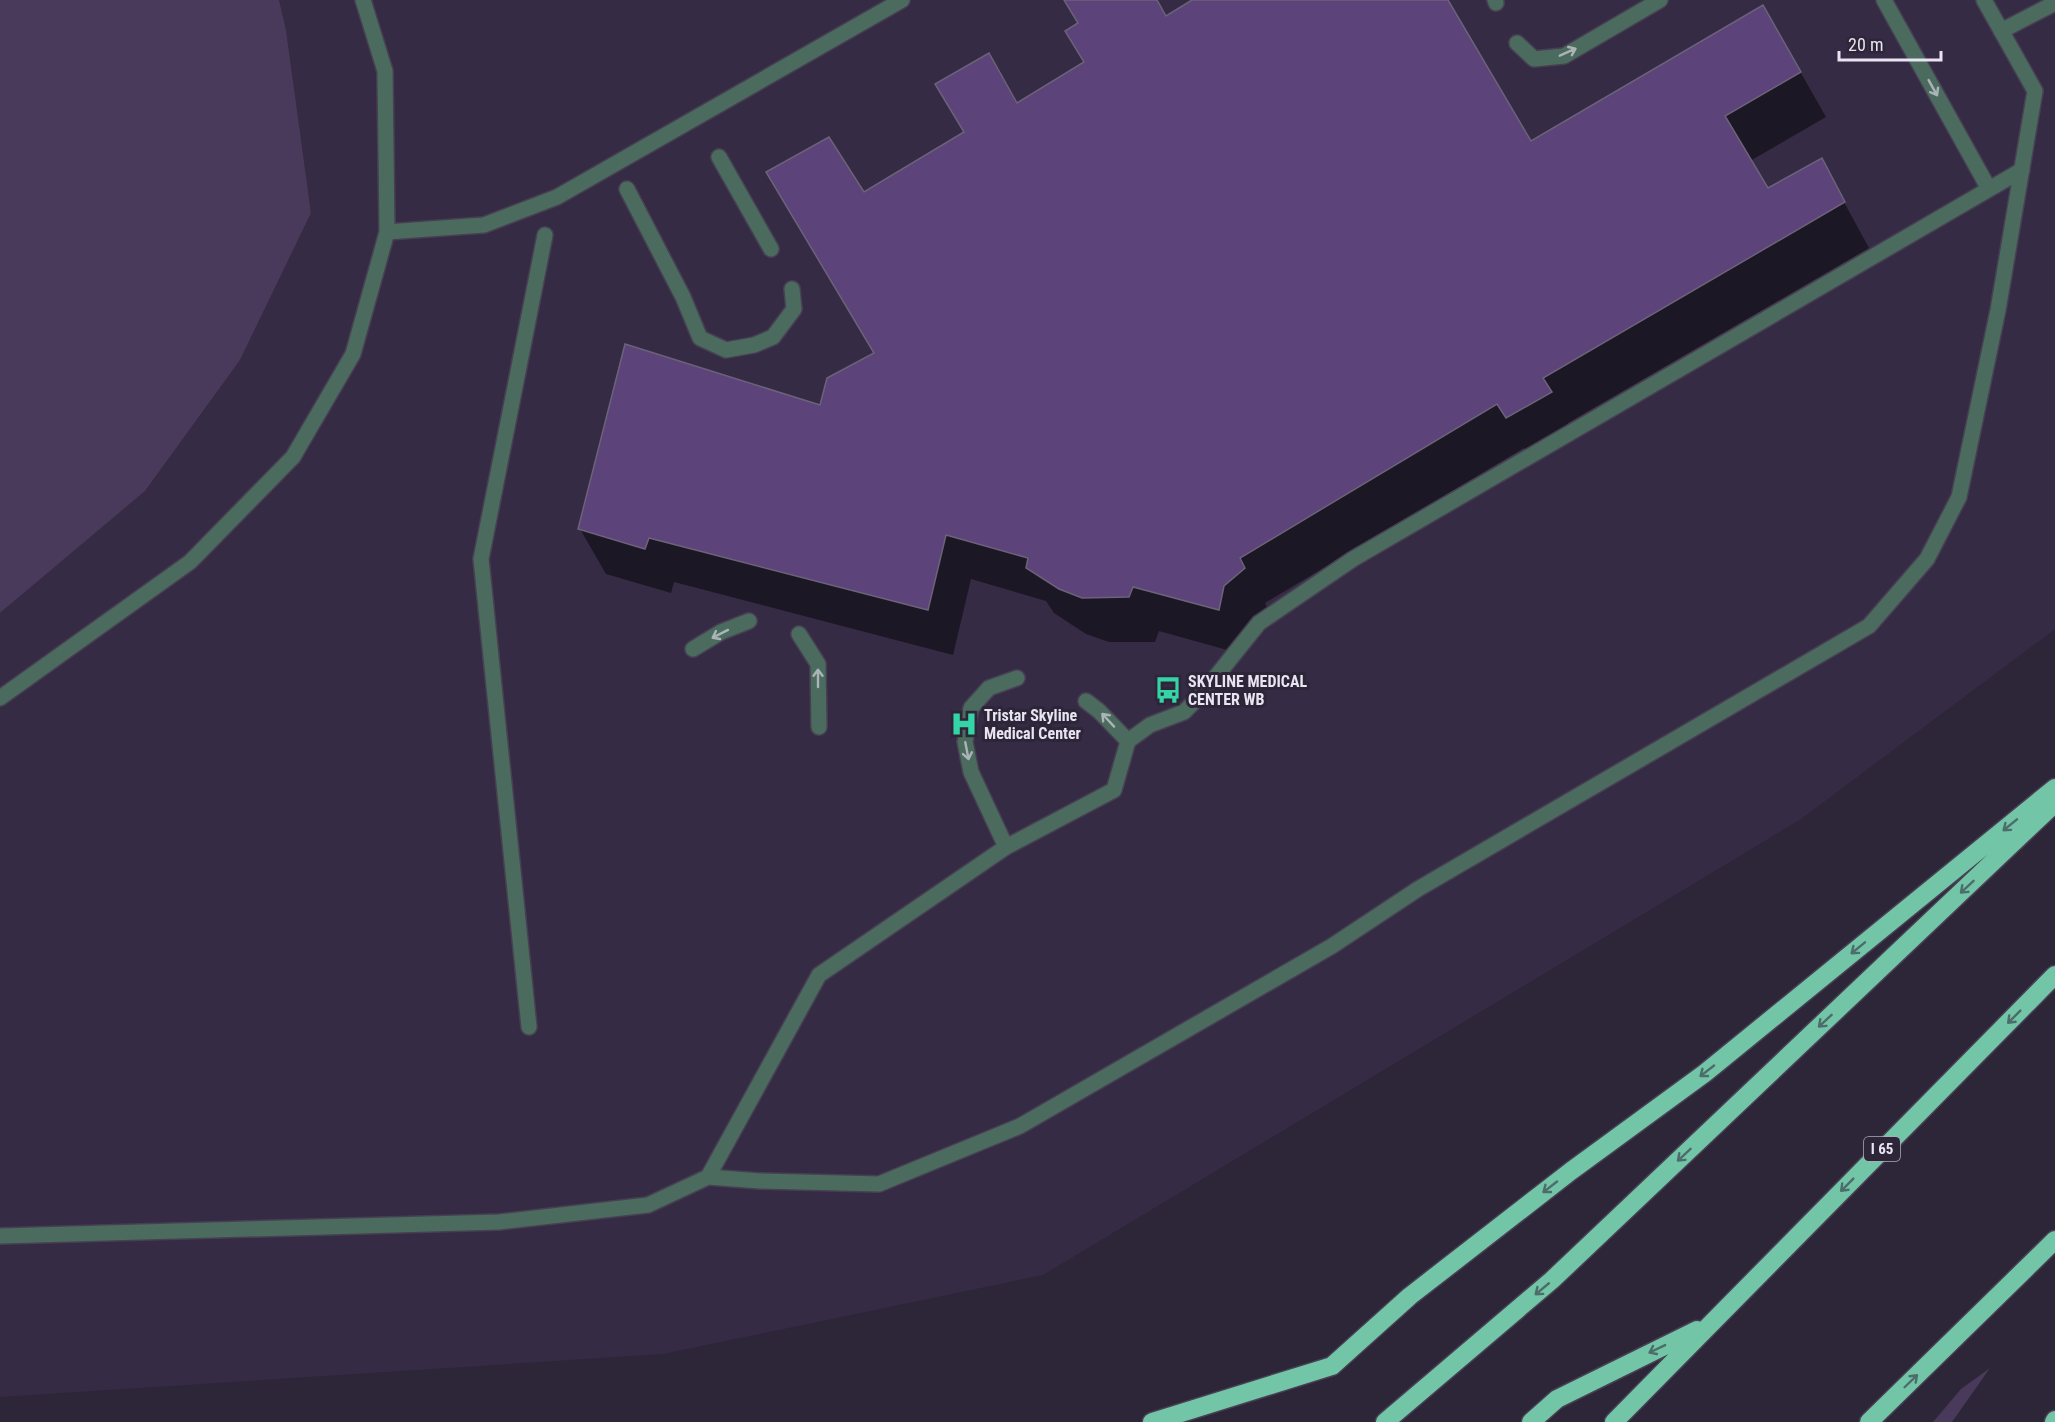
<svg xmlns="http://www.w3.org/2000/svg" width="2055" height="1422" viewBox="0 0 2055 1422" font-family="'Roboto Condensed',sans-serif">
  <rect width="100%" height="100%" fill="#2d2538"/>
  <path fill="#362b44" d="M279,0H2055V629L1801,819L1043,1275L663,1354L0,1397V613L145,491L240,360L311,213L286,30Z"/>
  <path fill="#493a5b" d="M0,0H279L286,30L311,213L240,360L145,491L0,613Z
    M1990,1368L1952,1422H1933L1961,1389Z"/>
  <path fill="#0007" d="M1066,0H1155L1166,18L1194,0H1446L1531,143L1789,52L1826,117L1750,161L1767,190L1821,160L1869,248L1568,423L1577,438L1533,462L1524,448L1265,603L1270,614L1249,631L1245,655L1159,631L1155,642H1109L1086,634L1054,613L1046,601L971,579L953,655L674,582L671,593L606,574L580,529L822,407L876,354L863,194L1085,63L1080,24Z"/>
  <path fill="#5c437a" stroke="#6c6279" stroke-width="1.5" d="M1064,0H1157L1166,16L1192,0H1448L1531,141L1763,5L1801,72L1725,116L1768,188L1822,158L1845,202L1543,378L1552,392L1506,418L1497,404L1240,558L1245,568L1224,586L1219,610L1133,587L1129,597L1082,598L1059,589L1026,568L1028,558L946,535L928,610L649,538L645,549L578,529L625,344L820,405L827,378L874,353L766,172L829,137L864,192L964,132L935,84L989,53L1017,103L1084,62L1065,31L1078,23Z"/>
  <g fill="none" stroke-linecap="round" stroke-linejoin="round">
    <defs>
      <path id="lane" d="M1495,0L1496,3
        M1884,0L1989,189
        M2001,31L2055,3
        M1517,43L1534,59L1564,56L1660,0
        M719,157L771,249
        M627,189L683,297L700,338L726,350L754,345L773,337L794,309L792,289
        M387,232L484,225L557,197L902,0
        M799,634L818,664L819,727
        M693,649L721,632L749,621
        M0,698L190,562L293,457L353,354L387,232L385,71L363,0
        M1086,701L1099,711L1128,741
        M1006,847L971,772L965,742L971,708L989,688L1017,678
        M529,1027L481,559L545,235
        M708,1177L819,975L1006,847L1114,790L1128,741L1150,725L1184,712L1202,694L1259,623L1353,559L2022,170
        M0,1236L499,1222L648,1205L708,1177L760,1181L879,1184L1020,1126L1332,946L1418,889L1869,626L1927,559L1959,497L1998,310L2035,91L1984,0"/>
      <path id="highway" d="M1152,1422L1332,1366L1410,1296L1571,1171L1705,1073L2055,788
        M1385,1422L1552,1280L2055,803
        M1531,1422L1557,1399L1697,1330
        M1614,1422L2055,975
        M1869,1422L2055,1240
        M2054,1422L2055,1420"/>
    </defs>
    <use href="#lane" stroke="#474052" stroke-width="18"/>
    <use href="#highway" stroke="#474052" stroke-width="21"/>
    <use href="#lane" stroke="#4b6b5f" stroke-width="15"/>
    <use href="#highway" stroke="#73c5a8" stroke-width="18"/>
  </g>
  <defs><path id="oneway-shaft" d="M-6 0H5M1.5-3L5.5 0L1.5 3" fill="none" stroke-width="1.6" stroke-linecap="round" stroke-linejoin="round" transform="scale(1.5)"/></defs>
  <g stroke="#aab4b7">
    <use href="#oneway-shaft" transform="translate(1568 52) rotate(-24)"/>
    <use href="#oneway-shaft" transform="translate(1933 88) rotate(61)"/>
    <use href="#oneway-shaft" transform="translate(720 634) rotate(153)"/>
    <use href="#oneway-shaft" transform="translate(818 678) rotate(-90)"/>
    <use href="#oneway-shaft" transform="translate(1108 720) rotate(-133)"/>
    <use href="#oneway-shaft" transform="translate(967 751) rotate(79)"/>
  </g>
  <g stroke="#4c6d6a">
    <use href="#oneway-shaft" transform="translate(2010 825) rotate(141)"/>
    <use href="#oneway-shaft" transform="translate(1967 887) rotate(137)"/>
    <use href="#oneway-shaft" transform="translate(1858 948) rotate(141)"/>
    <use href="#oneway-shaft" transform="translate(2014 1017) rotate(135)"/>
    <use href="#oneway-shaft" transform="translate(1825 1021) rotate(137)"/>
    <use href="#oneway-shaft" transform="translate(1707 1071) rotate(142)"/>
    <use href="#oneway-shaft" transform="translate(1684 1155) rotate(137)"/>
    <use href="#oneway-shaft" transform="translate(1847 1185) rotate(135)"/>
    <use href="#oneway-shaft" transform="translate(1550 1187) rotate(142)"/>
    <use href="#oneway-shaft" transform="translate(1542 1289) rotate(140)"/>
    <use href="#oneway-shaft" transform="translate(1657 1349) rotate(154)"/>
    <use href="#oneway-shaft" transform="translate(1911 1381) rotate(-44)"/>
  </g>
  <defs>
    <symbol id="bus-bare" viewBox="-9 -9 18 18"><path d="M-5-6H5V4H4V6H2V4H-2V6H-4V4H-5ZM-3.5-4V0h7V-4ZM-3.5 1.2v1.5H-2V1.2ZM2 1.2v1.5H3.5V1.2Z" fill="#34d4a7" stroke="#2d2538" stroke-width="2.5" paint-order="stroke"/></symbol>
    <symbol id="hospital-bare" viewBox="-9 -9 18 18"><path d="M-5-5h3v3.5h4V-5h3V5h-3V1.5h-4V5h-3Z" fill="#34d4a7" stroke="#2d2538" stroke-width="2.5" paint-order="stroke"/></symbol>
  </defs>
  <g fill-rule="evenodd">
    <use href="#bus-bare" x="1149" y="671" width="38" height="38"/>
    <use href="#hospital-bare" x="945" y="705" width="38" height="38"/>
  </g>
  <g text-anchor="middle" stroke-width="6" stroke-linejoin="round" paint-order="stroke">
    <rect fill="#2d2538" stroke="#b1abba" stroke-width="1.5" x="1864" y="1137" width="36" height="24" rx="4.5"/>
    <g font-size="15" font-weight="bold" fill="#e9e4f1">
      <text x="1882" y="1154">I 65</text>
    </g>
    <g font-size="16" font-weight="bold" fill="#e9e4f1" stroke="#2d2538" text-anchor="start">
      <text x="1188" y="687">SKYLINE MEDICAL<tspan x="1188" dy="18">CENTER WB</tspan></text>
      <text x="984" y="721">Tristar Skyline<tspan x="984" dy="18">Medical Center</tspan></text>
    </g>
  </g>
  <path d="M1839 51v9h102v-9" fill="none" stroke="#e9e4f1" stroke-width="3"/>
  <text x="1848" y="51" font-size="18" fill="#e9e4f1" stroke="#2d2538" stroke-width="4.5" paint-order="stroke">20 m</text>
</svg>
